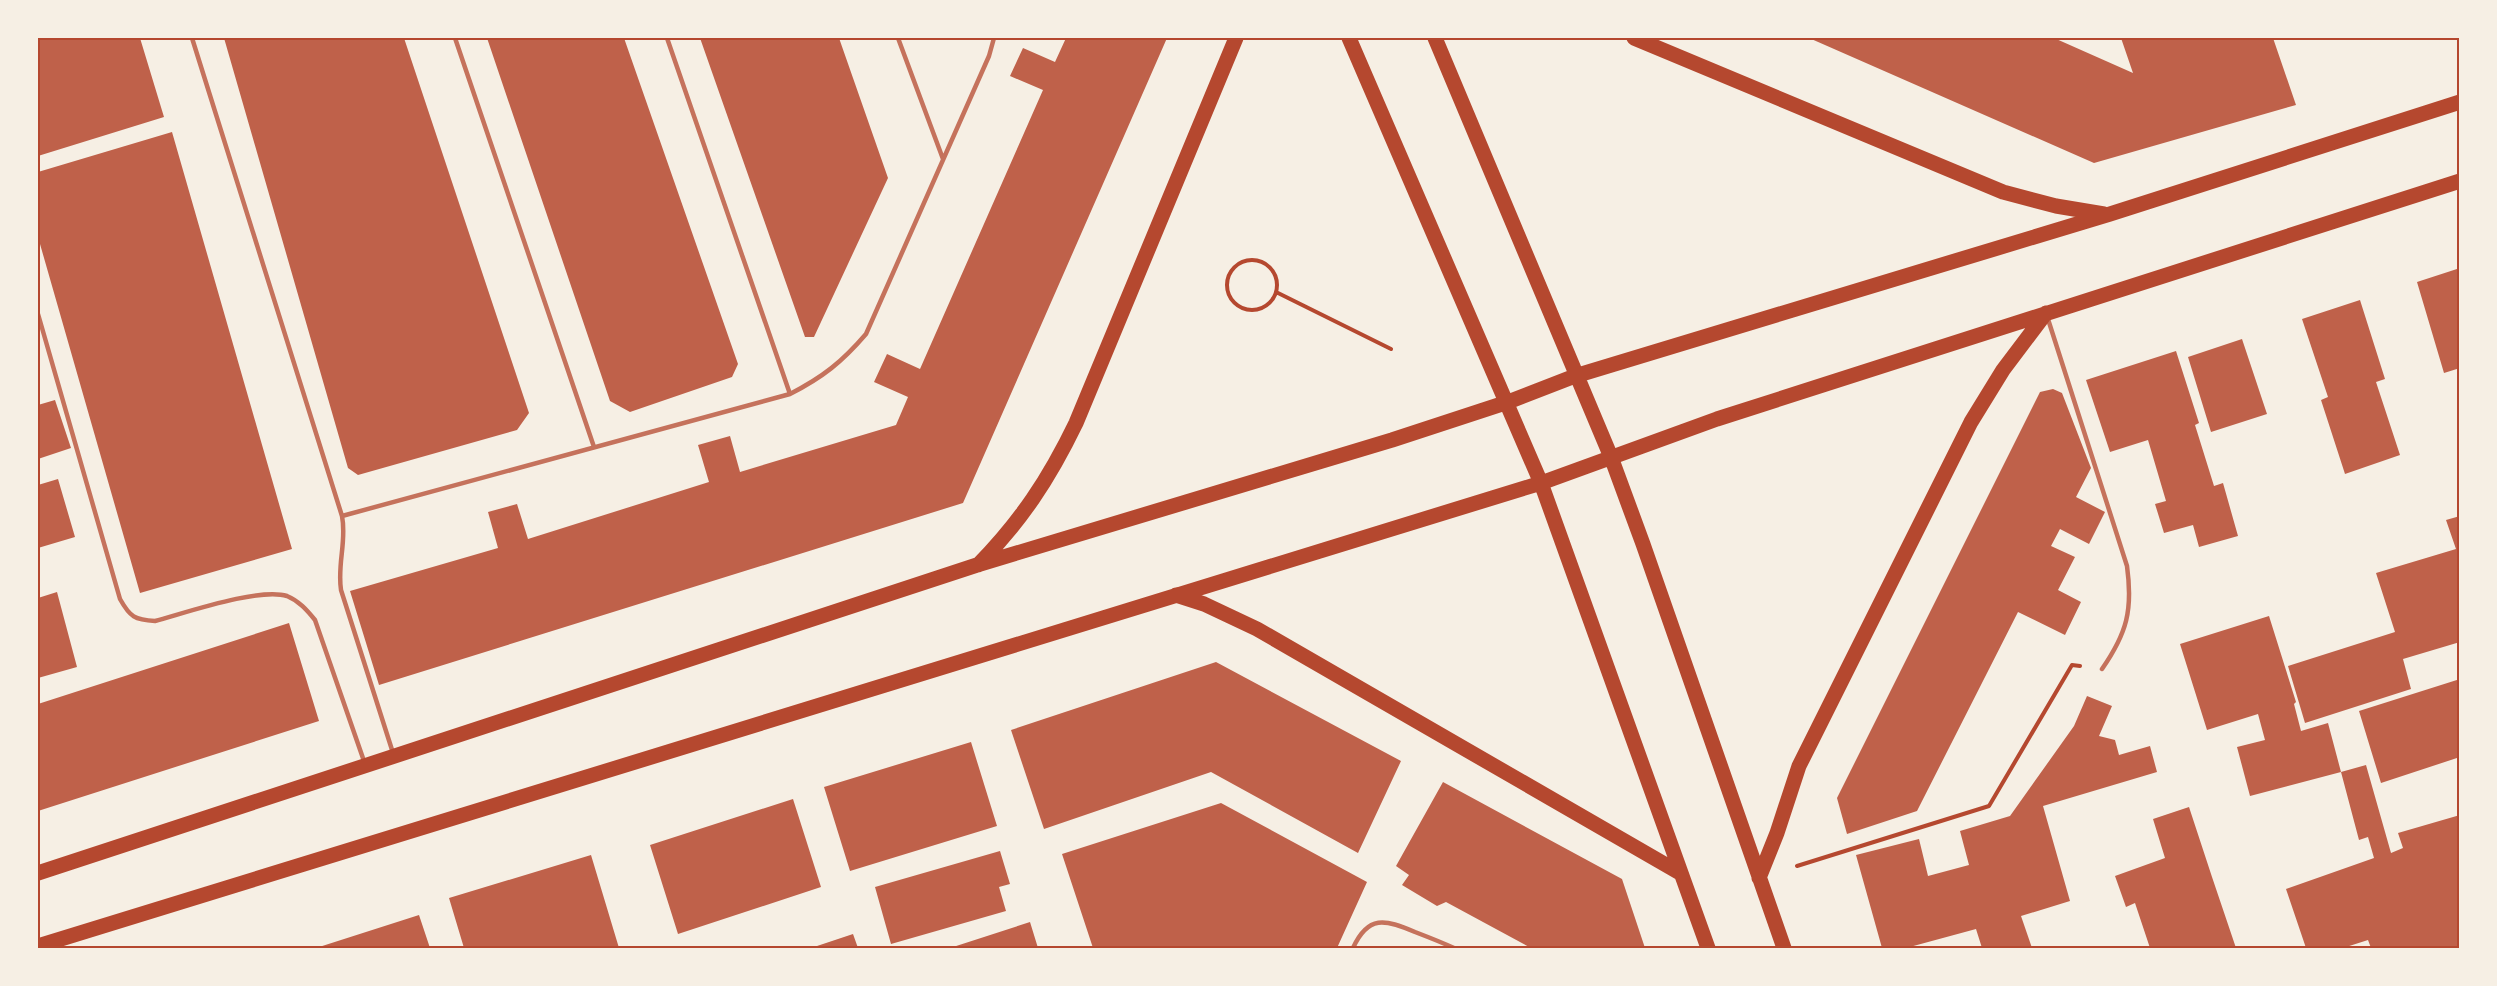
<svg xmlns="http://www.w3.org/2000/svg" width="2497" height="986" viewBox="0 0 2497 986" font-family="'Crimson Pro',serif">
  <rect width="100%" height="100%" fill="#f6efe4"/>
  <path fill="#bf614a" d="M38,38H140L164,117L38,156Z
    M224,38H404L529,413L517,430L358,475L348,468Z
    M487,38H624L738,364L732,377L630,412L610,401Z
    M700,38H839L888,178L814,337H805Z
    M1066,38H1167L963,503L379,685L350,591L498,548L488,512L517,504L528,539L709,482L698,445L730,436L740,472L896,425L908,397L874,382L887,354L920,369L1043,90L1010,76L1023,48L1055,62Z
    M1809,38H2054L2133,73L2121,38H2273L2296,105L2094,163Z
    M172,132L292,549L140,593L38,237V172Z
    M2460,268V368L2444,373L2417,282Z
    M2360,300L2385,379L2376,382L2400,455L2345,474L2321,400L2328,397L2302,319Z
    M2242,339L2267,414L2211,432L2188,357Z
    M2176,351L2199,423L2195,425L2214,486L2223,483L2238,536L2199,547L2193,525L2164,533L2155,504L2166,501L2148,440L2110,452L2086,380Z
    M2053,389L2062,393L2091,468L2076,497L2105,512L2089,544L2060,529L2051,546L2075,557L2058,590L2081,602L2065,635L2018,612L1917,811L1847,834L1837,798L2040,392Z
    M55,400L71,448L38,459V405Z
    M58,479L75,537L38,548V485Z
    M2460,516V642L2403,659L2411,689L2305,723L2288,666L2395,632L2376,573L2456,549L2446,520Z
    M57,592L77,667L38,678V598Z
    M2269,616L2296,702L2294,704L2301,731L2328,723L2341,772L2250,796L2237,747L2265,740L2258,714L2207,730L2180,644Z
    M289,623L319,721L38,811V704Z
    M1216,662L1401,761L1358,853L1211,772L1044,829L1011,730Z
    M2460,679V757L2381,783L2359,711Z
    M2087,696L2112,706L2099,736L2115,740L2119,755L2150,746L2157,772L2043,806L2070,901L2021,916L2032,948H1982L1976,929L1906,948H1882L1856,855L1919,839L1928,876L1969,865L1960,831L2010,816L2074,726Z
    M971,742L997,826L850,871L824,787Z
    M2366,765L2391,853L2403,848L2398,833L2460,815V948H2371L2368,940L2343,948H2306L2286,889L2374,858L2368,837L2359,840L2341,772Z
    M1443,782L1622,879L1645,948H1531L1446,902L1437,906L1402,885L1409,875L1396,866Z
    M793,799L821,887L678,934L650,845Z
    M1221,803L1367,882L1337,948H1093L1062,854Z
    M2189,807L2212,877L2236,948H2150L2135,903L2126,907L2115,876L2165,858L2153,819Z
    M1000,851L1010,884L999,887L1006,911L891,944L875,887Z
    M591,855L619,948H464L449,898Z
    M419,915L430,948H316Z
    M1030,922L1038,948H950Z
    M853,934L858,948H811Z"/>
  <g fill="none" stroke-linecap="round" stroke-linejoin="round">
    <path stroke="#b5482f" stroke-width="4" d="M1227 285a25 25 0 1 1 50 0a25 25 0 1 1-50 0Z
      M1276,292L1391,349
      M1797,866L1989,806L2072,665L2080,666"/>
    <path stroke="#c5725c" stroke-width="4.5" d="M192,38L342,516C347,541 337,564 341,590L393,753
      M455,38L594,447
      M667,38L790,394
      M898,38L943,159
      M38,314L120,599C130,617 135,620 155,621C185,613 260,587 287,596C299,601 307,610 315,620L365,764
      M2047,316L2127,566C2133,610 2127,633 2102,669
      M342,516L790,394C823,377 842,362 866,334L989,56L994,38
      M1353,948C1368,915 1385,919 1415,932C1428,937 1441,942 1454,948"/>
    <path stroke="#b5482f" stroke-width="15" d="M1349,38L1541,483L1708,948
      M1435,38L1611,457L1643,544L1784,948
      M1634,38L2003,192L2056,206L2104,214
      M978,565C1021,521 1049,479 1076,423L1236,38
      M1176,595L1204,604L1257,629L1680,873
      M38,873L977,565L1392,440L1508,402L1575,376L2110,214L2460,102
      M1759,878L1777,833L1799,766L1971,422L2003,370L2046,313
      M38,946L1541,483L1717,419L2460,181"/>
  </g>
  <rect width="2497" height="986" fill="none" stroke="#f6efe4" stroke-width="78"/>
  <rect x="39" y="39" width="2419" height="908" fill="none" stroke="#b5482f" stroke-width="2"/>
</svg>
